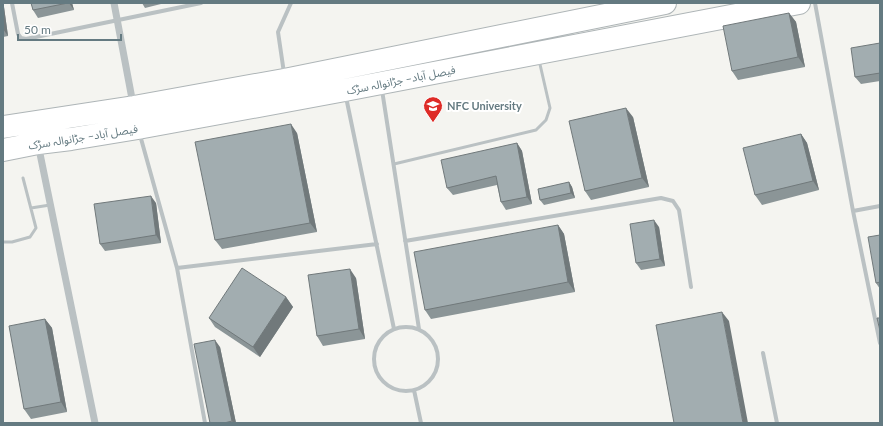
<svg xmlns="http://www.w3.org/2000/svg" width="883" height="426" viewBox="0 0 883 426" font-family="Lato,'Noto Sans Arabic',sans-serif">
  <rect width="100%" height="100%" fill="#f4f4f0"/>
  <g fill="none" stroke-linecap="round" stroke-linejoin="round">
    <defs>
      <path id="primary" d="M3,127L134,107L284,80L665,3
        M3,150L38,143L71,139L138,128L345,90L799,3"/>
    </defs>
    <use href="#primary" stroke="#aeb5b7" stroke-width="24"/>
    <path stroke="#bac1c3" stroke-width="3" d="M394,164L536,130L546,120L550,108L539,60
      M31,208L50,205
      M3,242H12L30,237L36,228L23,178"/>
    <path stroke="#bac1c3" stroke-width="4" d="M12,3L18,34L21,38L26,39L201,3
      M815,3L853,211L880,343
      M284,73L278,32L291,3
      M382,90L419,329
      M346,97L394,329
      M140,135L177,268L205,423
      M853,211L880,206
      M405,241L661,198L673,201L679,210L691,287
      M177,268L377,244
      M374 359a32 32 0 1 1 64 0a32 32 0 1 1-64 0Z
      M763,353L777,423
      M414,390L421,423"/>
    <path stroke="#bac1c3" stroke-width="7" d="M114,3L133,104
      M38,144L95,423"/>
    <use href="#primary" stroke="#fff" stroke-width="22"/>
  </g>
  <path fill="#8b9597" d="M31,3H72L74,10L38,18L33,10Z
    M142,3H165L145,8Z
    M3,6L4,7L8,36L3,37Z
    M789,13L796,22L805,67L738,80L732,71Z
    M880,43V81L861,84L855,77Z
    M633,117L649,187L591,200L585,191Z
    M297,133L317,232L222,249L215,240Z
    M801,134L807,143L819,190L762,205L755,195Z
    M517,143L522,151L532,204L506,210L501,202L497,185L453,195L447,188Z
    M569,182L572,187L575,198L544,205L540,200Z
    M156,203L161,243L105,251L100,244Z
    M558,225L564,234L575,292L431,319L425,310Z
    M659,227L665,266L641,270L636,263Z
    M880,235V289L876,283Z
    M356,278L365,339L323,346L317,336Z
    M286,297L293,307L260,357L215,327L209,318Z
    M45,319L52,328L67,412L31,419L24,409Z
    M220,347L236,423H210Z"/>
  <path fill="#71797b" d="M69,3H72L74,10Z
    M3,6L4,7L8,36L3,29Z
    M789,13L796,22L805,67L798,57Z
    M626,108L633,117L649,187L642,178Z
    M291,124L297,133L317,232L310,223Z
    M801,134L807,143L819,190L813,181Z
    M517,143L522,151L532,204L527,197Z
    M569,182L572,187L575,198L571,193Z
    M151,196L156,203L161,243L156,235Z
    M654,220L659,227L665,266L660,259Z
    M558,225L564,234L575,292L568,282Z
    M350,269L356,278L365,339L359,329Z
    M286,297L293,307L260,357L253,347Z
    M722,312L729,321L748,423H743Z
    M45,319L52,328L67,412L61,402Z
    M215,340L220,347L236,423H233L232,421Z"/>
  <path fill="#a2adb0" stroke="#71797b" d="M31,3H68L33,10Z
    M789,13L798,57L732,71L723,26Z
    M880,43V73L855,77L851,48Z
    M626,108L642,178L585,191L569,121Z
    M291,124L310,223L215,240L195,142Z
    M801,134L813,181L755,195L743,148Z
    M517,143L527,197L501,202L496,176L447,188L441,160Z
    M569,182L571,193L540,200L538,189Z
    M151,196L156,235L100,244L94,204Z
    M654,220L660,259L636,263L630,224Z
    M558,225L568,282L425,310L414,252Z
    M880,235V282L876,283L868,237Z
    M242,268L286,297L253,347L209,318Z
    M350,269L359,329L317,336L308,275Z
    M722,312L743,423H674L656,325Z
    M877,318H880V331Z
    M45,319L61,402L24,409L9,326Z
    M215,340L232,421L224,423H210L194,344Z"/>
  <defs>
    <symbol id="school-pin" viewBox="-11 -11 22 30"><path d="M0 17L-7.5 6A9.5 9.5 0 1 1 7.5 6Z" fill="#de2b27" stroke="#fff"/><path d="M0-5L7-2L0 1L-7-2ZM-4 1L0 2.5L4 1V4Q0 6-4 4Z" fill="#fff"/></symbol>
  </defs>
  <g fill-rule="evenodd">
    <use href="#school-pin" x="422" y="95" width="22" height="30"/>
  </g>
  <g text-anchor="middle" stroke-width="4" stroke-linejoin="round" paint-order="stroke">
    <g font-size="11" fill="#647a81" stroke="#fff">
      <text transform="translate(401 80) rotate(-11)" y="4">فیصل آباد– جڑانوالہ سڑک</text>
      <text transform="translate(83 137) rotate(-9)" y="4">فیصل آباد– جڑانوالہ سڑک</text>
    </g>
    <g font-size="11" font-weight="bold" fill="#647a81" stroke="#fff" text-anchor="start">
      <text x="447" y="110">NFC University</text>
    </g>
  </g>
  <rect width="883" height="426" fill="none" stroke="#647a81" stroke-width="8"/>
  <path d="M18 34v6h103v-6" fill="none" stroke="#647a81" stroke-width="2"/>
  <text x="24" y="34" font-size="12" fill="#647a81" stroke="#ffffff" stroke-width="3" paint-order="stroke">50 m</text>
</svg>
